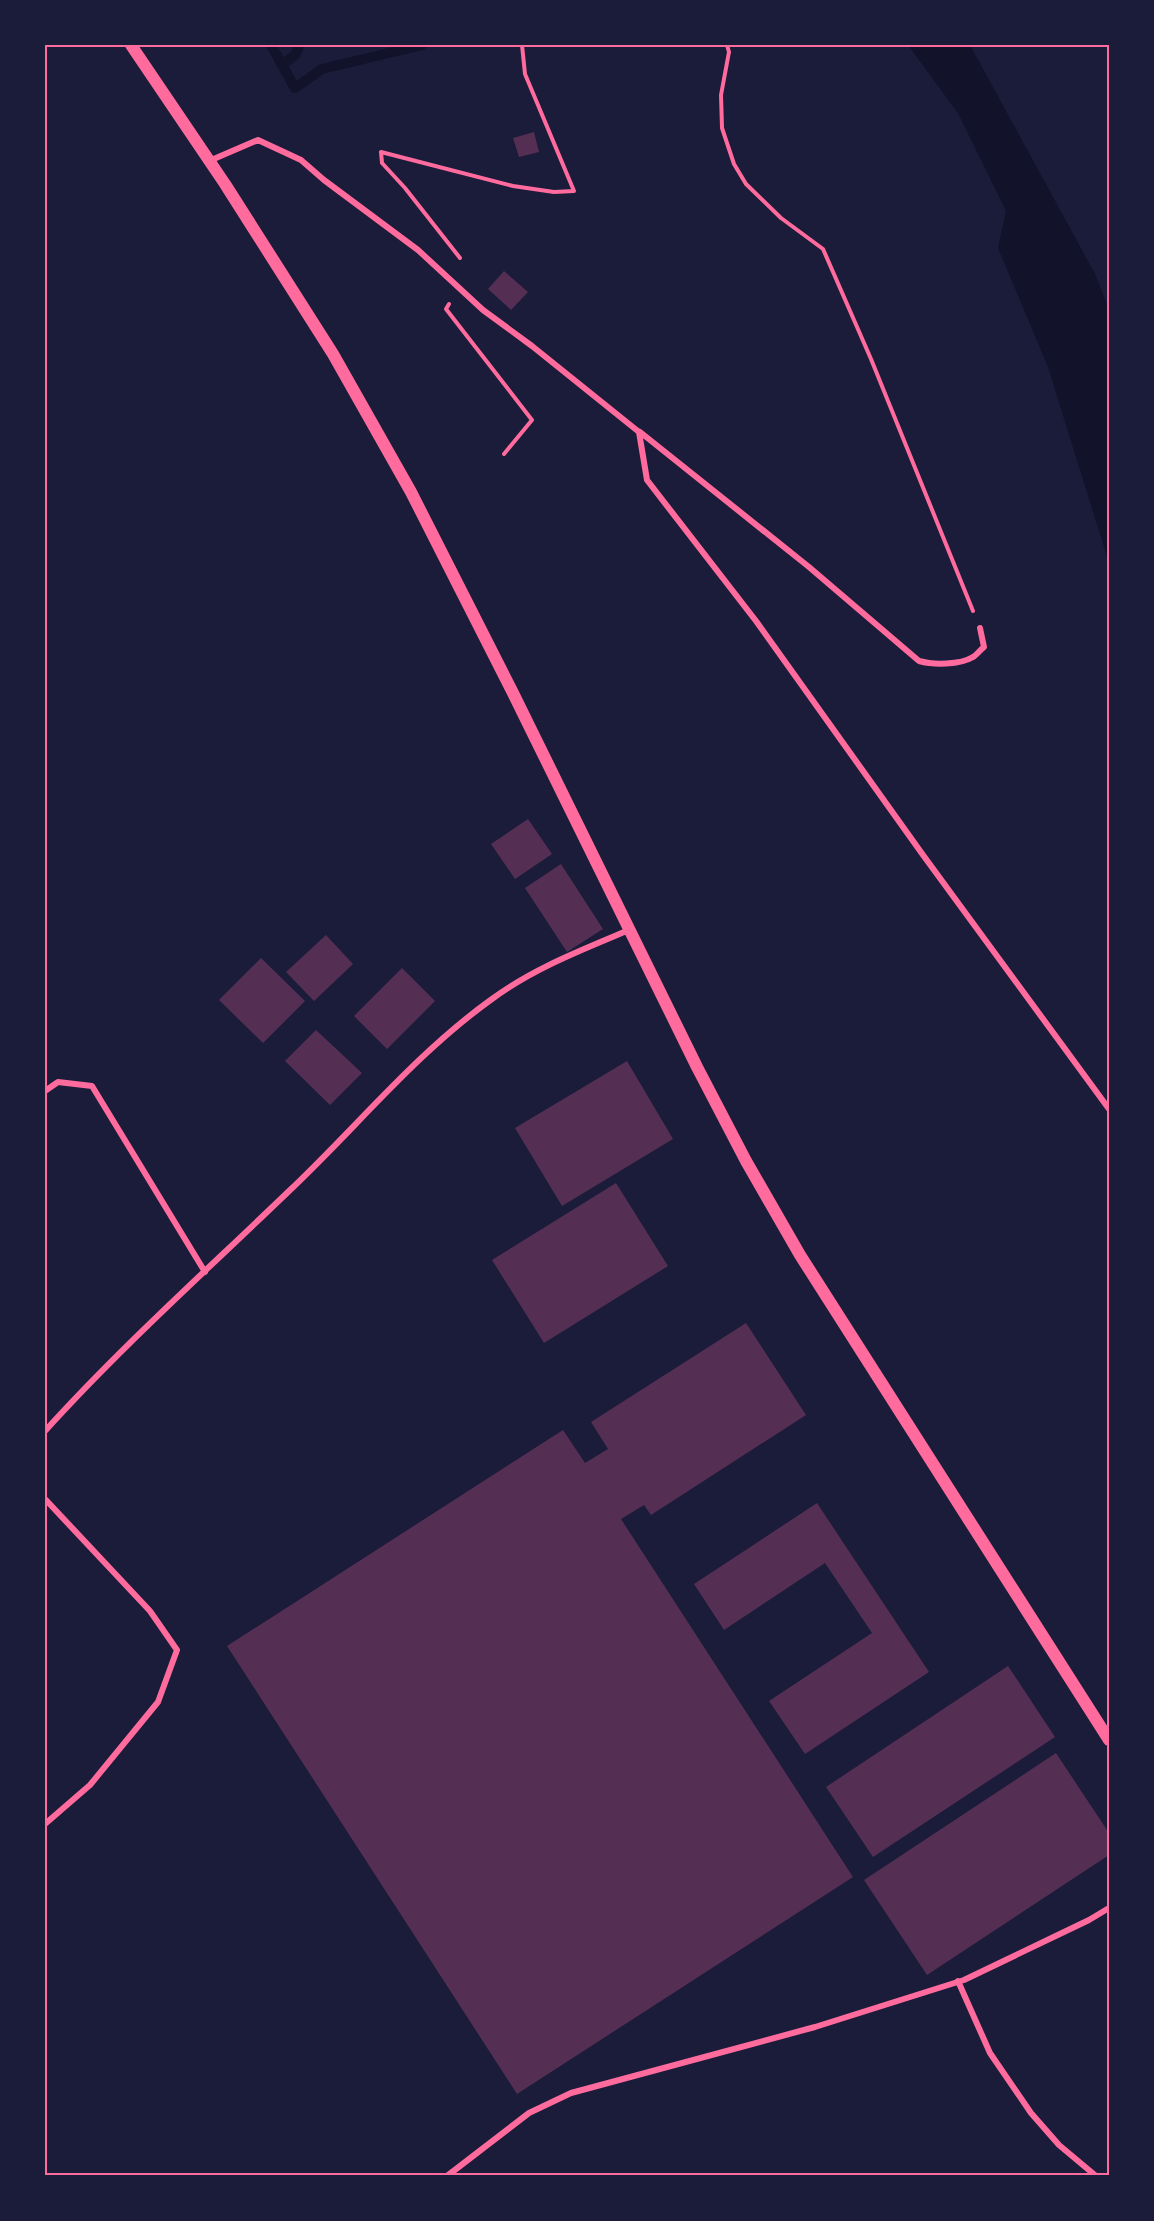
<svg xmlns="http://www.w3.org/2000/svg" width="1154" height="2221" viewBox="0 0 1154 2221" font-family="Helvetica,sans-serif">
  <rect width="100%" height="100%" fill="#1b1b3a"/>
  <path fill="#12122b" d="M908,45H970L1095,274L1109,309V563L1048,367L998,248L1006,211L958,113Z"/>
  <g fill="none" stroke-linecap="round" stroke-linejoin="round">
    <path stroke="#12122b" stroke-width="10" d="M271,45L295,88L322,69L422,45
      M282,65L295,55L300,45"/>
  </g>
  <path fill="#542f53" d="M534,132L539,152L519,157L513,138Z
    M504,271L528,292L511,310L488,289Z
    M528,819L552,854L515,879L491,844Z
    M561,864L603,929L567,952L525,888Z
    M326,935L353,964L314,1001L286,972Z
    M261,958L305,1001L263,1043L219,1000Z
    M402,968L435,1001L387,1049L354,1016Z
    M316,1030L362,1073L330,1105L285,1061Z
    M627,1061L673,1139L562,1206L515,1128Z
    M616,1183L668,1266L544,1343L492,1260Z
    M746,1323L806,1415L651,1515L644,1505L621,1519L853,1877L517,2094L227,1646L563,1430L585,1463L608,1449L591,1422Z
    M817,1503L929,1672L805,1754L769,1701L872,1633L825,1563L724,1630L694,1584Z
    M1008,1666L1055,1737L873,1857L826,1787Z
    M1056,1753L1109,1833V1855L927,1975L864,1880Z"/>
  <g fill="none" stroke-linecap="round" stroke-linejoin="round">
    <path stroke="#ff6b9d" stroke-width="4" d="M727,45L729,52L721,95L722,128L734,164L746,184L781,218L823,249L871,359L973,611
      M460,258L405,188L382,163L381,152L513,186L554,192L574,191L525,74L522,45
      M449,304L446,309L532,420L504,454"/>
    <path stroke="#ff6b9d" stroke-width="6" d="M209,161L258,140L301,160L324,180L418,250L483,310L532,346L639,432L647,480L756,621L923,855L1109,1109
      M640,432L809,567L919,661C933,665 960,665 973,657C977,655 980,650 984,647L980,628
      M45,1091L58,1082L92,1086L205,1272
      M45,1431C121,1347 206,1271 288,1192C356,1128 415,1054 492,999C534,968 582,950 629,930
      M45,1499L150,1611L177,1650L158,1702L90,1785L45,1824
      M958,1981L990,2053L1031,2113L1059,2145L1096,2176
      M447,2176L529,2113L571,2093L815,2027L964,1980L1089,1920L1109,1908"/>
    <path stroke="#ff6b9d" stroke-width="12" d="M131,45L225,184L333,354L411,492L513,693L697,1067L746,1161L800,1255L1109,1740"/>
  </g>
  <rect width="1154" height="2221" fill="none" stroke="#1b1b3a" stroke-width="93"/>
  <rect x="46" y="46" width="1062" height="2128" fill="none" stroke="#ff6b9d" stroke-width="2"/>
</svg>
